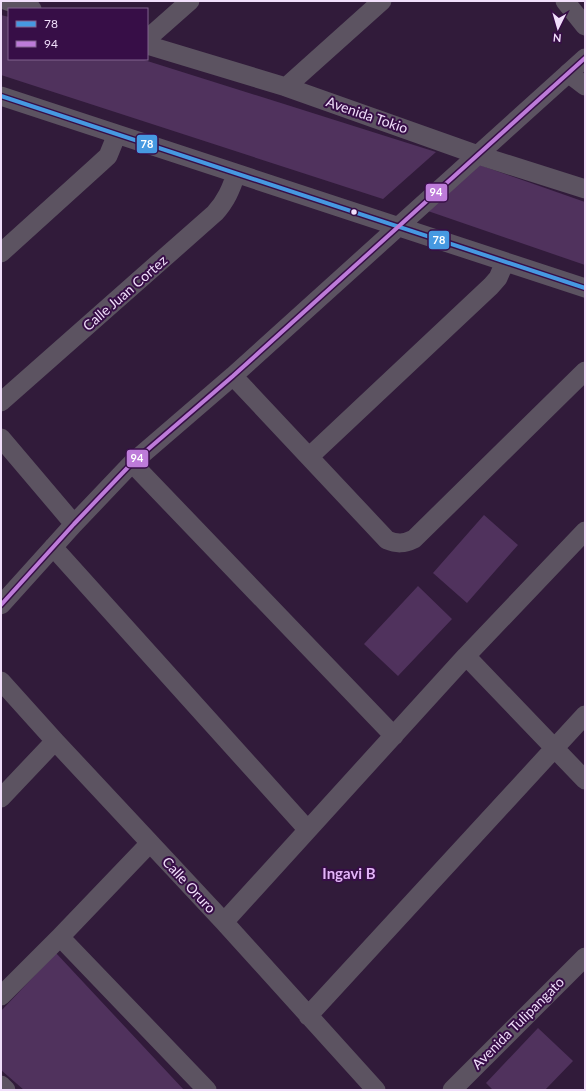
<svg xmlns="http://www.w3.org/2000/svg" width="586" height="1091" viewBox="0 0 586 1091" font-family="Lato,sans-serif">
  <rect width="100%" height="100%" fill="#311b3a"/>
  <path fill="#50325d" d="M1,15L9,17V59H141L436,152L383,199L1,75Z
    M474,163L585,202V265L425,210Z
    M484,515L518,545L467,603L433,573Z
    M418,586L452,619L398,676L364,644Z
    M56,953L184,1090H24L1,1070V1011Z
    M538,1028L573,1061L545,1090H493L486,1083Z"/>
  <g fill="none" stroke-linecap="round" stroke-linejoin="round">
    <path stroke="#5c5361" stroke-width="19" d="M7,1L32,9
      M565,1L585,26
      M147,39L190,1
      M147,45L286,87L478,155L585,189
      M568,73L585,86
      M286,87L382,1
      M1,96L585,288
      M1,253L96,167L108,156L117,134
      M233,376L387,540C397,544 404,544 414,539L585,371
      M1,402L215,213C226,201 231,189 236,174
      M1,438L74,524
      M309,457L491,286L498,278L505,262
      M132,463L394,736
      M53,547L307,829
      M1,605L74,524L132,463L233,376L585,58
      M466,656L585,780
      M1,681L55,741L224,922L376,1090
      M1,798L55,741
      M224,922L466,656L585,531
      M60,937L207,1090
      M1,996L60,937L150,843
      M308,1016L585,715
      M1,1085L6,1090
      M452,1090L585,957"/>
    <defs>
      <path id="bus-1" d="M1,96L585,288"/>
      <path id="bus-2" d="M1,605L74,524L132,463L233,376L585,58"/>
    </defs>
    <use href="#bus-1" stroke="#370e47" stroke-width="7"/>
    <use href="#bus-2" stroke="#370e47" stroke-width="7"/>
    <use href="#bus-1" stroke="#4699e1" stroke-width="4"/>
    <use href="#bus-2" stroke="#bd7bd9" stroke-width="4"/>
  </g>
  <circle fill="#f1dffb" stroke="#370e47" stroke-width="1.5" cx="354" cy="212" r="3.5"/>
  <g text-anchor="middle" stroke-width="4" stroke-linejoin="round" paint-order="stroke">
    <g font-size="14" fill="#f1dffb" stroke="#370e47">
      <text transform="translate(367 115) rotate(19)" y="5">Avenida Tokio</text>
      <text transform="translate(125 293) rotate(-41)" y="5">Calle Juan Cortez</text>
      <text transform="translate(189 885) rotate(47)" y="5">Calle Oruro</text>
      <text transform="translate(518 1023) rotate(-45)" y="5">Avenida Tulipangato</text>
    </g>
    <g font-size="15" font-weight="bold" fill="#e3b4f8" stroke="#370e47">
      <text x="349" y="879">Ingavi B</text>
    </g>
  </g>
  <g stroke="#370e47" stroke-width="1.5">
    <rect x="136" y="134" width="22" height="20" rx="4" fill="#4699e1"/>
    <rect x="425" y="183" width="23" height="19" rx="4" fill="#bd7bd9"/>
    <rect x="428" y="230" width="22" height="20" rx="4" fill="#4699e1"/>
    <rect x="126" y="449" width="23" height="19" rx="4" fill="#bd7bd9"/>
  </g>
  <g font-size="11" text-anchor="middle" font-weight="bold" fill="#fff">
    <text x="147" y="148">78</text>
    <text x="436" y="196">94</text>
    <text x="439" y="244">78</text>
    <text x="137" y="462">94</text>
  </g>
  <rect width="586" height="1091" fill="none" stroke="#f1dffb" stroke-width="4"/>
  <rect x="8" y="8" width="140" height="52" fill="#370e47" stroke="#81628f"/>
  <rect x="16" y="21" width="20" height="6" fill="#4699e1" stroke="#81628f"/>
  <text x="44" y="28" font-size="12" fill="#f1dffb">78</text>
  <rect x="16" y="41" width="20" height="6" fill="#bd7bd9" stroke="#81628f"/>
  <text x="44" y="48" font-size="12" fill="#f1dffb">94</text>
  <g transform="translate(558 28) rotate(185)" stroke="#370e47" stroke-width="3" paint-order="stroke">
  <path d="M0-3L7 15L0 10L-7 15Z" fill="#f1dffb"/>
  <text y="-6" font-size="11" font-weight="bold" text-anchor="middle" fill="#f1dffb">N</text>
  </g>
</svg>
